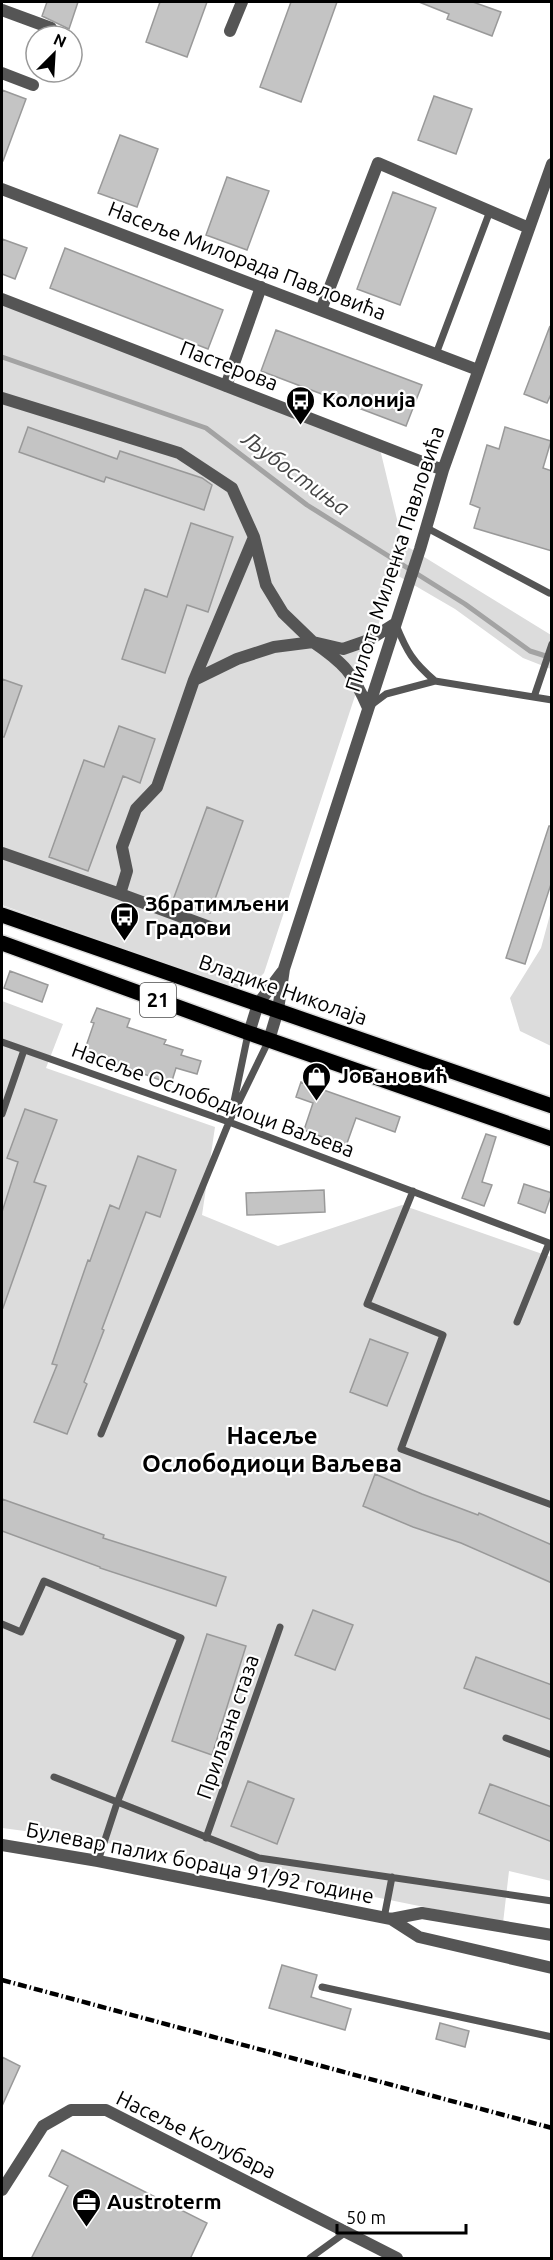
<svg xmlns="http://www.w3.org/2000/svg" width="553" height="2260" viewBox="0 0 553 2260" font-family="Ubuntu,sans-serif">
  <rect width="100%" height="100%" fill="#fff"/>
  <path fill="#dcdcdc" d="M2,299L379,445L403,544L551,635V669L523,658L455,609L395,574L264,973L254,983L236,989L2,905Z
    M551,911V1046L520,1031L510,998L541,948Z
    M2,1001L63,1024L46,1068L215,1127L202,1215L278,1246L402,1205L551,1257V1881L509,1871L503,1923L93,1840L2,1828Z"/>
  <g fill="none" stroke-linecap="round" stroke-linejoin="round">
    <path stroke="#a3a3a3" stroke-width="5" d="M2,357L206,428L307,505L465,604L530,651L552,658"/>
  </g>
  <path fill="#c4c4c4" stroke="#999" stroke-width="1.5" d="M47,2H78L69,29L42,16Z
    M160,2H207L187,57L146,42Z
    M291,2H337L301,102L260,87Z
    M419,2H473L501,12L492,36L447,19L449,14Z
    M2,90L26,99L3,161H2Z
    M434,96L472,109L456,154L418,140Z
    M120,135L158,149L137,207L98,193Z
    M227,177L269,191L247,250L206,235Z
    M393,192L436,208L400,305L357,289Z
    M2,239L27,248L15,279L2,274Z
    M65,248L223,310L208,349L50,288Z
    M550,326L552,392L547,403L524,394Z
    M276,330L422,385L406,426L261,371Z
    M28,427L117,459L120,451L202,478L212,485L204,510L106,477L104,482L19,452Z
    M505,427L551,441L543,468L552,471V551L474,528L480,508L470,504L487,445L499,449Z
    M191,523L233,537L208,612L187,605L165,673L122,659L145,589L167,597Z
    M2,679L22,686L4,737H2Z
    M119,726L155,739L140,783L123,776L88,871L49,857L84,760L104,767Z
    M207,807L243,821L210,913L173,900Z
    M549,826H552V881L525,964L506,958Z
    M10,971L48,985L42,1002L4,988Z
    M97,1008L130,1019L127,1027L166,1040L164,1044L183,1050L181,1055L201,1061L197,1074L176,1068L171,1084L84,1052L94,1023L91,1022Z
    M301,1082L400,1117L395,1132L356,1118L346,1146L304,1130L313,1103L296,1097Z
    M25,1109L57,1120L34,1182L46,1186L3,1308L2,1307V1212L18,1162L7,1158Z
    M486,1134L496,1137L482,1182L492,1185L484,1206L462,1198Z
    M138,1156L176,1170L160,1217L146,1212L102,1329L104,1330L84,1382L87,1384L67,1434L34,1422L57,1365L52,1364L88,1260L90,1261L110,1205L119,1209Z
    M524,1184L552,1193L545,1213L518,1203Z
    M324,1190L325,1212L247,1215L246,1193Z
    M370,1339L408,1353L387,1406L350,1392Z
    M375,1474L422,1494L478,1515L479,1513L552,1545V1583L461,1543L413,1527L363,1506Z
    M2,1499L104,1535L103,1538L226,1577L216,1606L100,1568V1567L2,1531Z
    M313,1610L353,1625L335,1670L295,1655Z
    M207,1634L246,1646L212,1755L172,1741Z
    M476,1657L552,1685V1720L464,1688Z
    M248,1781L294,1799L277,1844L231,1826Z
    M490,1784L552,1807V1842L479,1813Z
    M282,1965L317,1975L311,1997L351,2009L345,2030L269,2008Z
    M440,2023L469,2031L465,2047L436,2039Z
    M2,2057L20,2066L2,2106Z
    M62,2150L207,2223L190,2259H31L68,2186L49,2176Z"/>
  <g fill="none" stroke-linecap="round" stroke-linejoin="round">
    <defs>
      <path id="primary" d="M2,915L552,1106
        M2,943L249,1033L552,1139"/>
    </defs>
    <use href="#primary" stroke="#dbdbdb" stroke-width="18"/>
    <path stroke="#555" stroke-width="7" d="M436,354L490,211
      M427,528L549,593
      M396,625C407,652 413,662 435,681
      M534,697L552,644
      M370,706L386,694L435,681L552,700
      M2,1042L229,1122L552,1244
      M232,1111L248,1034
      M2,1114L24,1050
      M413,1191L367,1304L443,1335L401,1449L552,1505
      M517,1322L549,1243
      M101,1434L229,1122L269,1040
      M2,1624L21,1632L44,1581L181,1638L117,1803L98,1861
      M506,1738L552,1755
      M54,1777L259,1858L552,1901
      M206,1838L280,1627
      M384,1918L392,1877
      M322,1987L552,2037
      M310,2258L346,2232"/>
    <path stroke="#555" stroke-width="12" d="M2,10L51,28
      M230,31L242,2
      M2,73L33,85
      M2,189L478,370
      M2,299L443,470
      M321,310L378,163L529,228
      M226,386L261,287
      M2,398L179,453L232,488L254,537L266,585L283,613L313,642
      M194,680L237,659L274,647L313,642
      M368,708C353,673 344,663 313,642L343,649L369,640L396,623
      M2,853L120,894
      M212,928L120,894L127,871L122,847L136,809L157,787L194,680L254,537
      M249,1033L258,1004L282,972
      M269,1040L278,1010L284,969L420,549L443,470L552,164
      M2,2190L43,2126L71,2110H106L397,2258"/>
    <path stroke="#555" stroke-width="12" d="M2,1845L98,1861L391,1919L422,1913L552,1935
      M391,1919L419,1937L552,1968"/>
    <use href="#primary" stroke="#000" stroke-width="15"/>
    <path stroke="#000" stroke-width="4.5" stroke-dasharray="9 3 1.5 3" stroke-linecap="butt" d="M2,1980L552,2128"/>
  </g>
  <defs>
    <symbol id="bus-pin" viewBox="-11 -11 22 30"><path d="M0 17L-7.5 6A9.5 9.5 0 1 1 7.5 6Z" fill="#000" stroke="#fff"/><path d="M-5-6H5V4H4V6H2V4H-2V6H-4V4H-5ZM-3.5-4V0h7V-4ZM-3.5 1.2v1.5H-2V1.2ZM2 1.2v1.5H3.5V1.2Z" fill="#fff"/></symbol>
    <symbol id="shop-pin" viewBox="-11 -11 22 30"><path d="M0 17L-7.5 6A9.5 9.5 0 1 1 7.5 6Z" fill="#000" stroke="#fff"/><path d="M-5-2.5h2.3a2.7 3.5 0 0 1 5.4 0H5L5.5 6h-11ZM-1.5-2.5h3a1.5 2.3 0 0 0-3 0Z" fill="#fff"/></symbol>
    <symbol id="office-pin" viewBox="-11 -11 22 30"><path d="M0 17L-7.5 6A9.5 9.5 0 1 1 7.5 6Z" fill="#000" stroke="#fff"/><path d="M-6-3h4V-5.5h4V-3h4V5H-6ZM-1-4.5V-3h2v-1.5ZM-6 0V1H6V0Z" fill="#fff"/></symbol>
  </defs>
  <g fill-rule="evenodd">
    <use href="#bus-pin" x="284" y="384" width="33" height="45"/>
    <use href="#bus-pin" x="108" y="900" width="33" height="45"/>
    <use href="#shop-pin" x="300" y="1060" width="33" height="45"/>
    <use href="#office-pin" x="70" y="2186" width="33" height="45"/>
  </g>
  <g text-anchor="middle" stroke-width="4.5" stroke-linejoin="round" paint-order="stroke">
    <rect fill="#fff" stroke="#4c4c4c" stroke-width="1.5" x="140" y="983" width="36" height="34" rx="4.5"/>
    <g font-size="20" font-weight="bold" fill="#000">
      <text x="158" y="1007">21</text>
    </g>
    <g font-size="21" fill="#000" stroke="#fff">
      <text transform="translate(247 261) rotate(21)" y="7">Насеље Милорада Павловића</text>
      <text transform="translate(229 366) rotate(21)" y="7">Пастерова</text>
      <text transform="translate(395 559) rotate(-72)" y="7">Пилота Миленка Павловића</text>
      <text transform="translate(283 990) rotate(19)" y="7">Владике Николаја</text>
      <text transform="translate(213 1100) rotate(20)" y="7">Насеље Ослободиоци Ваљева</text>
      <text transform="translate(228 1727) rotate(-71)" y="7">Прилазна стаза</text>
      <text transform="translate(200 1863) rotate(11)" y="7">Булевар палих бораца 91/92 године</text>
      <text transform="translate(196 2135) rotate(26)" y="7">Насеље Колубара</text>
    </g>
    <g font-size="21" font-weight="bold" fill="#000" stroke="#fff" text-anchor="start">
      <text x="322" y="407">Колонија</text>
      <text x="145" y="911">Збратимљени<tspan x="145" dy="24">Градови</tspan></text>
      <text x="338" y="1083">Јовановић</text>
      <text x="107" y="2209">Austroterm</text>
    </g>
    <g font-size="22" font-style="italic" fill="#444" stroke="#fff">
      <text transform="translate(296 473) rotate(36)" y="8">Љубостиња</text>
    </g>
    <g font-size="24" font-weight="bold" fill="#000" stroke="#fff">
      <text x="272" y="1444">Насеље<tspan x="272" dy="28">Ослободиоци Ваљева</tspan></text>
    </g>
  </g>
  <rect width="553" height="2260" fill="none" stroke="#000000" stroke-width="6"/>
  <g transform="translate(54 54) rotate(24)"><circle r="28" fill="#ffffff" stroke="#999999" stroke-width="1.5"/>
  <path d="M0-4.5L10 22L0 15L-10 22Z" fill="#000000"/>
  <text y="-9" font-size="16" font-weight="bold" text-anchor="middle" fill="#000000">N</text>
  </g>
  <path d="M337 2224v9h129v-9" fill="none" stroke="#000000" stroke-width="3"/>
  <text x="346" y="2224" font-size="18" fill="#000000" stroke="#ffffff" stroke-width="4.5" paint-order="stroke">50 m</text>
</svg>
